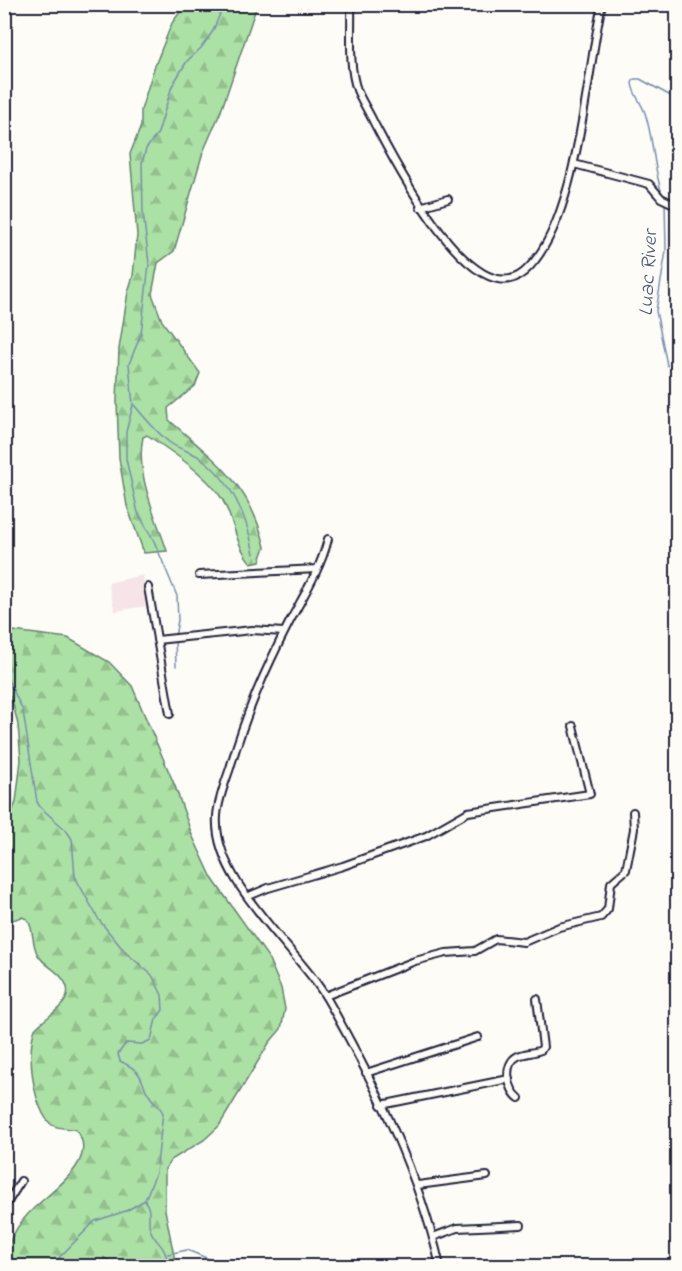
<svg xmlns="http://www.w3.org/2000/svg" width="682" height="1271" viewBox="0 0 682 1271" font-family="'Indie Flower',sans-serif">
  <defs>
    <pattern id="forest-firs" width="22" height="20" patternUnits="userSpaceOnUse" patternTransform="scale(1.5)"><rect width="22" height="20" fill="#abe1a4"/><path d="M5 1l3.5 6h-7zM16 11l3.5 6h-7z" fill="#93c18e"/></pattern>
  </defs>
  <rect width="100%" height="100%" fill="#fdfcf7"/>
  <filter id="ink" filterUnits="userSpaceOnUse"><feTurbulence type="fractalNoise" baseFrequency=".0167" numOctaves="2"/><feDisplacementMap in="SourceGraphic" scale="12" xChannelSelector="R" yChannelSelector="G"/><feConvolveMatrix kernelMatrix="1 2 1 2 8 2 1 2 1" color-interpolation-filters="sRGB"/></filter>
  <g filter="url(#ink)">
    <path fill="#f6e4e8" d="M143,575L147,606L115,611L108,583Z"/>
    <path fill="url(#forest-firs)" stroke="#668270" stroke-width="1.5" d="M185,5H257L221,111L203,152L174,251L158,263L152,294L162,321L200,373L195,386L168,408L169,420C215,461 250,483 265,547L260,561L251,563C235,545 234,519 222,499C207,475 171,451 147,435L143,437C135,474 156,517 167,551L144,553L127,506L119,458L117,401L119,349L128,292L133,276L137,235L130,154L141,126V110L154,68L172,23Z
      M5,630L68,638L109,662L132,686L175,786L192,835L212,878L268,957L281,988L285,1009L281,1029L269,1043L219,1126L204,1140L171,1160L165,1169V1210L176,1266H118L104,1258L102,1266H5C4,1246 18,1223 33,1209C51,1191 101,1160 76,1130C69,1128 58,1129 52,1125C33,1111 26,1050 35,1029C47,1014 81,1002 62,978C55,969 44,965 38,955C31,944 35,930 27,919L22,917L12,920L5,944V830L16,802L21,760L18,725L13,704L5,686Z"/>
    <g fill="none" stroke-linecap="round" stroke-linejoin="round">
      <path stroke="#788dad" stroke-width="1.5" d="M663,197C653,169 654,140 645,113C641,102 633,94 632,83L634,79H640L678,100
        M665,201L666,251L656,311L667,365L678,372
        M134,405C145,418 156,432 169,442C179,450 192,451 202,459C233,482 247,517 254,554
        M175,637L178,620L177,596L154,541L138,513L126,459V432L133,405L129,364L141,334L149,264L143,212L142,163L146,149L158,133L172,86L187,61L201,48L213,31L224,4
        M175,640L176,666
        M4,671L23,711L37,802L41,808L66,830L72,839L75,877L99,920L125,952L152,975L162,995L163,1010L156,1019L151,1040L142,1044L126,1043L118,1054L120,1061C149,1075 136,1078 151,1098C155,1104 160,1106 163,1113L156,1173L145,1200L126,1211L95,1221L51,1266
        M145,1201C152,1210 147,1219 150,1229C155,1244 166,1243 168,1266
        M168,1254L187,1250L226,1266"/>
      <defs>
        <path id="minor" d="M351,4C352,31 348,65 357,90C362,102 369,112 374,123C392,157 472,316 524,272C578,226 586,74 602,4
          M574,164L649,184L661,198L678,206
          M420,207L448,199
          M328,539C321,568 304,595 290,621C264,672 246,713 230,768C225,783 218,800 217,816C212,883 300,949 330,1004C376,1086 419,1174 440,1266
          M199,575L317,569
          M148,587L170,714
          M157,640L252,630L284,632
          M249,896L268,888L343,866L426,836L468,812L590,794L573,726
          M325,996L415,961L446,953L475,951L496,939L524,942L559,927L601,917L608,909L611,883L626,870L634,829L633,812
          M366,1073L478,1037
          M519,1098C508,1090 502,1064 518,1056C525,1053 534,1053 541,1050L543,1047L537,999
          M381,1105L509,1079
          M418,1185L487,1176
          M4,1208L21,1181
          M433,1237L457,1228L521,1225"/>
      </defs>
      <use href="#minor" stroke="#22223b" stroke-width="10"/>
      <use href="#minor" stroke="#fdfcf7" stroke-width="6"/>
    </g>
  </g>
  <g text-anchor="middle" stroke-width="5" stroke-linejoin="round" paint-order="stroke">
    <g font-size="21" font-style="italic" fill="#4d5774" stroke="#fdfcf7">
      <text transform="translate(647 273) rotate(-87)" y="7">Luac River</text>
    </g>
  </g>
  <rect width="682" height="1271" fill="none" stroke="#fdfcf7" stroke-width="24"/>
  <rect x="12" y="12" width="658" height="1247" fill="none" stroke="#22223b" stroke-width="2" filter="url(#ink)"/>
</svg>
